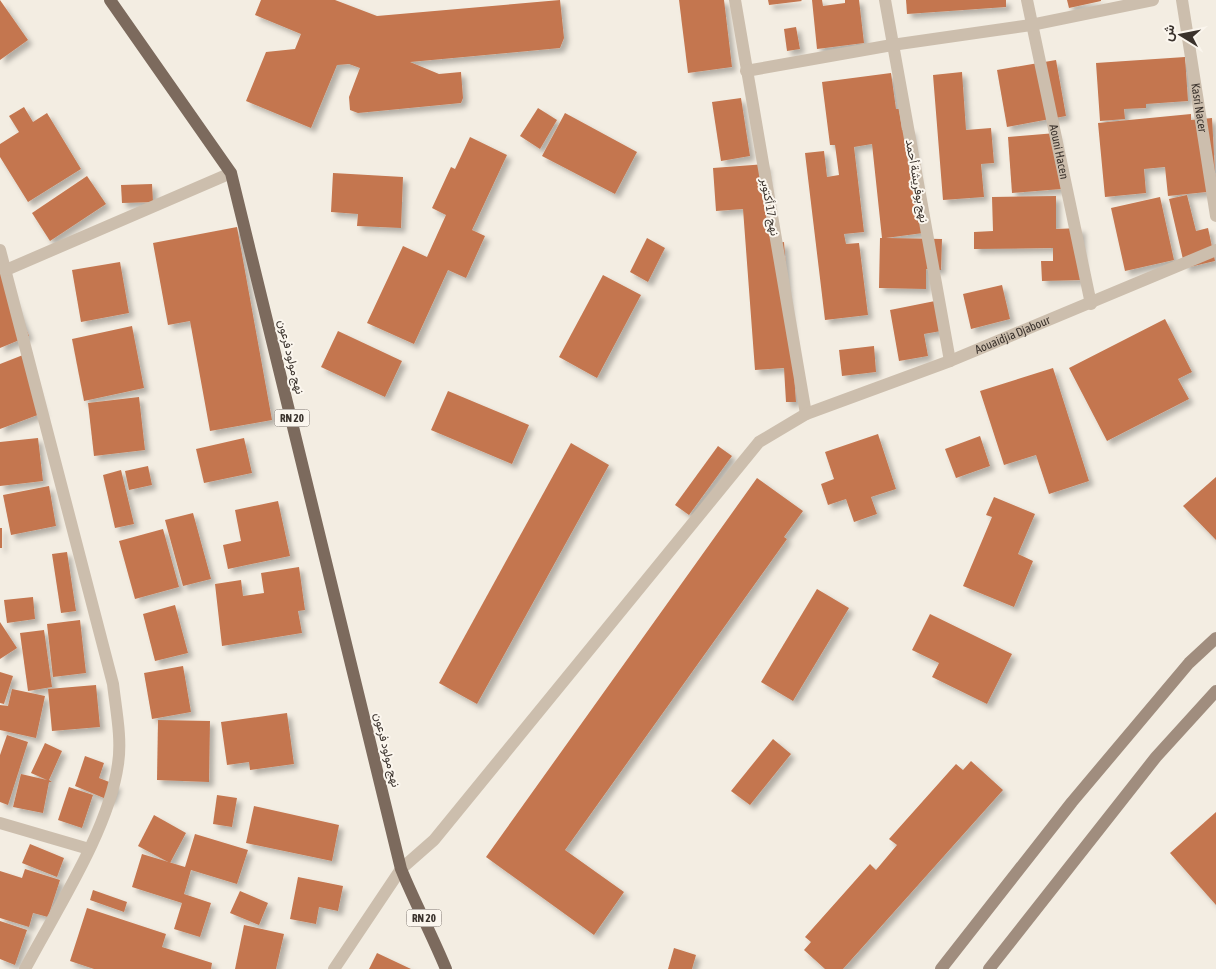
<svg xmlns="http://www.w3.org/2000/svg" width="1216" height="969" viewBox="0 0 1216 969" font-family="'Asap Condensed',Vazirmatn,sans-serif">
<style>
.building{fill:#c4764f;filter:url(#shadow)}
.lines{fill:none;stroke-linecap:round;stroke-linejoin:round}
.street{stroke:#ccbead;stroke-width:12}
.secondary{stroke:#a08d7e;stroke-width:12}
.primary{stroke:#7c6a5d;stroke-width:12}
.labels{text-anchor:middle;dominant-baseline:central;stroke-width:4;stroke-linejoin:round;paint-order:stroke}
.shield{fill:#fbf6ee;stroke:#746d66;stroke-width:1}
.shield-label{font-size:11px;font-weight:bold;fill:#3a322c}
.street-label{font-size:12px;fill:#3a322c;stroke:#fbf6ee}
</style>
<defs>
<filter id="shadow"><feDropShadow dx="4.5" dy="4.5" stdDeviation="2.5" flood-color="#0004"/></filter>
</defs>
<rect width="100%" height="100%" fill="#f3ede2"/>
<g class="building">
<path d="M0 0 28 40 0 60Z"/>
<path d="M261 0H335L377 16 560 0 564 38 560 48 410 62 439 74 461 72 463 98 461 103 358 113 350 110 349 97 360 68 349 64 337 65 311 128 246 101 266 52 295 49 301 34 255 15Z"/>
<path d="M679 0H724L732 67 688 73Z"/>
<path d="M768 0H801L802 1 769 5Z"/>
<path d="M812 0H822L823 6 845 3V0H859L864 43 817 49Z"/>
<path d="M906 0H1006V7L907 14Z"/>
<path d="M1067 0H1101V1L1069 8Z"/>
<path d="M796 27 800 49 787 51 784 29Z"/>
<path d="M1185 57 1188 101 1146 104V108L1124 109 1125 119 1100 121 1096 63Z"/>
<path d="M1056 60 1066 116 1007 127 997 70Z"/>
<path d="M962 72 966 130 991 128 994 163 981 164 984 197 943 200 933 75Z"/>
<path d="M891 73 896 109H899L902 130 911 129 923 233 886 238 942 239 941 270 926 269V289L879 288 880 238H882L872 144 854 147 864 232 844 234 846 244 859 243 868 315 825 320 805 153 824 151 827 177 839 175 835 145H830L822 82Z"/>
<path d="M741 98 750 156 721 161 712 102Z"/>
<path d="M24 107 33 122 47 113 81 169 28 202 0 157V144L19 132 9 116Z"/>
<path d="M538 108 557 120 540 149 520 136Z"/>
<path d="M565 113 637 152 615 194 542 156Z"/>
<path d="M1191 114V120L1212 118 1216 191 1168 196 1165 167 1144 169 1146 193 1105 197 1098 123Z"/>
<path d="M1056 133 1061 189 1012 193 1008 137Z"/>
<path d="M470 137 507 155 472 230 485 236 466 278 448 270 414 344 367 323 403 246 427 257 446 215 432 208 451 167 455 169Z"/>
<path d="M766 164 772 244 784 242 796 402H786L784 368 755 370 743 209 716 211 713 168Z"/>
<path d="M333 173 403 177 401 228 357 226 358 214 331 212Z"/>
<path d="M87 176 106 204 50 241 32 213Z"/>
<path d="M152 184 153 202 122 203 121 185Z"/>
<path d="M1187 195 1196 231 1208 228 1215 261 1185 268 1169 199Z"/>
<path d="M1056 196V229L1081 228 1082 280 1042 281 1041 261H1053V248L974 249V232L993 231 992 197Z"/>
<path d="M1160 197 1174 260 1125 271 1111 208Z"/>
<path d="M237 227 272 420 210 431 190 321 168 325 153 243Z"/>
<path d="M647 238 665 248 648 282 630 272Z"/>
<path d="M120 262 129 313 81 322 72 270Z"/>
<path d="M0 273H2L29 336 0 348Z"/>
<path d="M603 275 641 295 597 378 559 357Z"/>
<path d="M1002 285 1010 319 971 329 963 294Z"/>
<path d="M935 301 941 331 924 334 928 356 899 361 890 310Z"/>
<path d="M1165 319 1192 372 1178 379 1189 399 1107 441 1069 368Z"/>
<path d="M132 326 144 388 84 401 72 339Z"/>
<path d="M338 331 402 361 385 397 321 367Z"/>
<path d="M874 346 876 372 842 376 839 350Z"/>
<path d="M23 355 43 413 0 429V364Z"/>
<path d="M1053 368 1089 481 1049 494 1036 455 1004 465 980 391Z"/>
<path d="M448 391 529 425 512 464 431 430Z"/>
<path d="M139 397 145 450 94 456 88 403Z"/>
<path d="M878 434 896 489 871 497 877 514 854 522 846 499 828 505 821 484 834 479 825 452Z"/>
<path d="M980 436 990 466 956 478 945 449Z"/>
<path d="M38 438 43 481 0 486V442Z"/>
<path d="M244 438 252 473 204 483 196 449Z"/>
<path d="M571 443 609 465 477 704 439 683Z"/>
<path d="M718 446 732 456 689 515 675 505Z"/>
<path d="M148 466 152 485 129 490 125 471Z"/>
<path d="M121 470 134 524 115 528 103 475Z"/>
<path d="M1216 477V540L1183 506Z"/>
<path d="M757 478 803 511 784 537 787 539 565 850 624 892 594 935 486 857Z"/>
<path d="M49 486 56 526 11 535 3 495Z"/>
<path d="M994 497 1035 514 1018 554 1033 561 1014 607 963 586 992 517 986 515Z"/>
<path d="M278 501 290 556 228 569 223 545 241 541 235 510Z"/>
<path d="M193 513 211 579 183 586 165 520Z"/>
<rect x="0" y="528" width="2" height="20"/>
<path d="M163 529 179 587 135 599 119 541Z"/>
<path d="M67 552 76 611 61 613 52 554Z"/>
<path d="M299 567 305 610 298 611 302 633 222 646 215 584 241 580 243 596 264 593 261 573Z"/>
<path d="M817 589 849 608 793 701 761 682Z"/>
<path d="M33 597 35 619 7 623 4 600Z"/>
<path d="M175 605 188 653 155 661 143 614Z"/>
<path d="M930 614 1012 654 987 704 932 677 939 663 912 650Z"/>
<path d="M80 620 86 673 53 677 47 624Z"/>
<path d="M0 622 17 648 0 659Z"/>
<path d="M44 630 52 687 28 691 20 633Z"/>
<path d="M183 666 191 712 152 719 144 673Z"/>
<path d="M0 672 13 676 4 704 0 703Z"/>
<path d="M96 685 100 727 52 731 48 689Z"/>
<path d="M12 689 45 696 36 738 0 730V705L8 706Z"/>
<path d="M287 713 294 764 250 770 249 762 227 765 221 722Z"/>
<path d="M158 720 210 721 209 782 157 780Z"/>
<path d="M7 735 28 742 8 805 0 802V755Z"/>
<path d="M773 739 791 754 750 805 731 791Z"/>
<path d="M45 743 62 751 49 780 52 782H49L43 813 13 807 21 774 47 780 31 773Z"/>
<path d="M85 756 104 763 99 778 117 785 111 801 75 786Z"/>
<path d="M971 761 1003 790 843 969H825L804 950 811 942 805 937 870 864 876 870 897 845 889 839 956 764 963 770Z"/>
<path d="M69 787 93 795 82 828 58 820Z"/>
<path d="M217 795 237 798 232 827 213 824Z"/>
<path d="M254 806 339 825 332 861 246 843Z"/>
<path d="M1216 812V905L1170 853Z"/>
<path d="M154 815 186 833 170 863 138 846Z"/>
<path d="M195 834 248 850 237 884 191 870 184 894 211 903 200 937 174 929 182 903 132 887 142 854 185 867Z"/>
<path d="M30 844 64 858 57 877 22 863Z"/>
<path d="M25 869 60 880 48 917 33 913 29 927 0 918V871L22 878Z"/>
<path d="M298 877 343 886 338 911 319 907 316 924 290 919Z"/>
<path d="M93 890 127 902 124 912 90 900Z"/>
<path d="M240 891 268 903 259 925 230 913Z"/>
<path d="M87 908 166 934 162 947 212 963 211 969H94L70 961Z"/>
<path d="M0 921 27 930 15 965 0 959Z"/>
<path d="M244 925 284 934 276 969H235Z"/>
<path d="M674 948 696 955 692 969H668Z"/>
<path d="M377 953 411 969H369Z"/>
</g>
<g class="lines">
<g class="street">
<path d="M735 0 806 414"/>
<path d="M885 0 950 361"/>
<path id="s1" d="M1027 0 1091 304"/>
<path id="s2" d="M1182 0 1216 216"/>
<path d="M746 71 892 45 1031 25 1153 0"/>
<path d="M0 250 113 684C116 710 122 739 118 764 109 830 56 910 25 969"/>
<path d="M6 270 231 173"/>
<path d="M0 823 89 849"/>
<path id="s3" d="M334 969 401 869 434 840 759 442 806 414 950 361 1216 250"/>
</g>
<g class="secondary">
<path d="M941 969 1072 802 1189 663 1216 638"/>
<path d="M989 969 1156 757 1216 691"/>
</g>
<path class="primary" d="M110 0 231 173 401 869C415 903 432 935 446 969"/>
</g>
<g class="labels">
<g class="shield">
<rect x="274.5" y="409.5" width="35" height="17" rx="4"/>
<rect x="406.5" y="909.5" width="35" height="17" rx="4"/>
</g>
<g class="shield-label">
<text x="292" y="418">RN 20</text>
<text x="424" y="918">RN 20</text>
</g>
<g class="street-label">
<text stroke="none"><textPath href="#s2" startOffset="109">Kasri Nacer</textPath></text>
<text stroke="none"><textPath href="#s1" startOffset="155">Aouni Hacen</textPath></text>
<text transform="translate(917 181) rotate(80)">نهج بوفريشة أحمد</text>
<text transform="translate(770 207) rotate(80)">نهج 17 أكتوبر</text>
<text stroke="none"><textPath href="#s3" startOffset="954">Aouaidjia Djabour</textPath></text>
<text transform="translate(291 357) rotate(76)">نهج مولود فرعون</text>
<text transform="translate(387 750) rotate(76)">نهج مولود فرعون</text>
</g>
</g>
<g transform="translate(1181 35) rotate(280)" stroke="#fbf6ee" stroke-width="4" paint-order="stroke">
<path d="M0-4L9 19L0 12L-9 19Z" fill="#3a322c"/>
<text y="-8" font-size="14" font-weight="bold" text-anchor="middle" fill="#3a322c">ش</text>
</g>
</svg>
